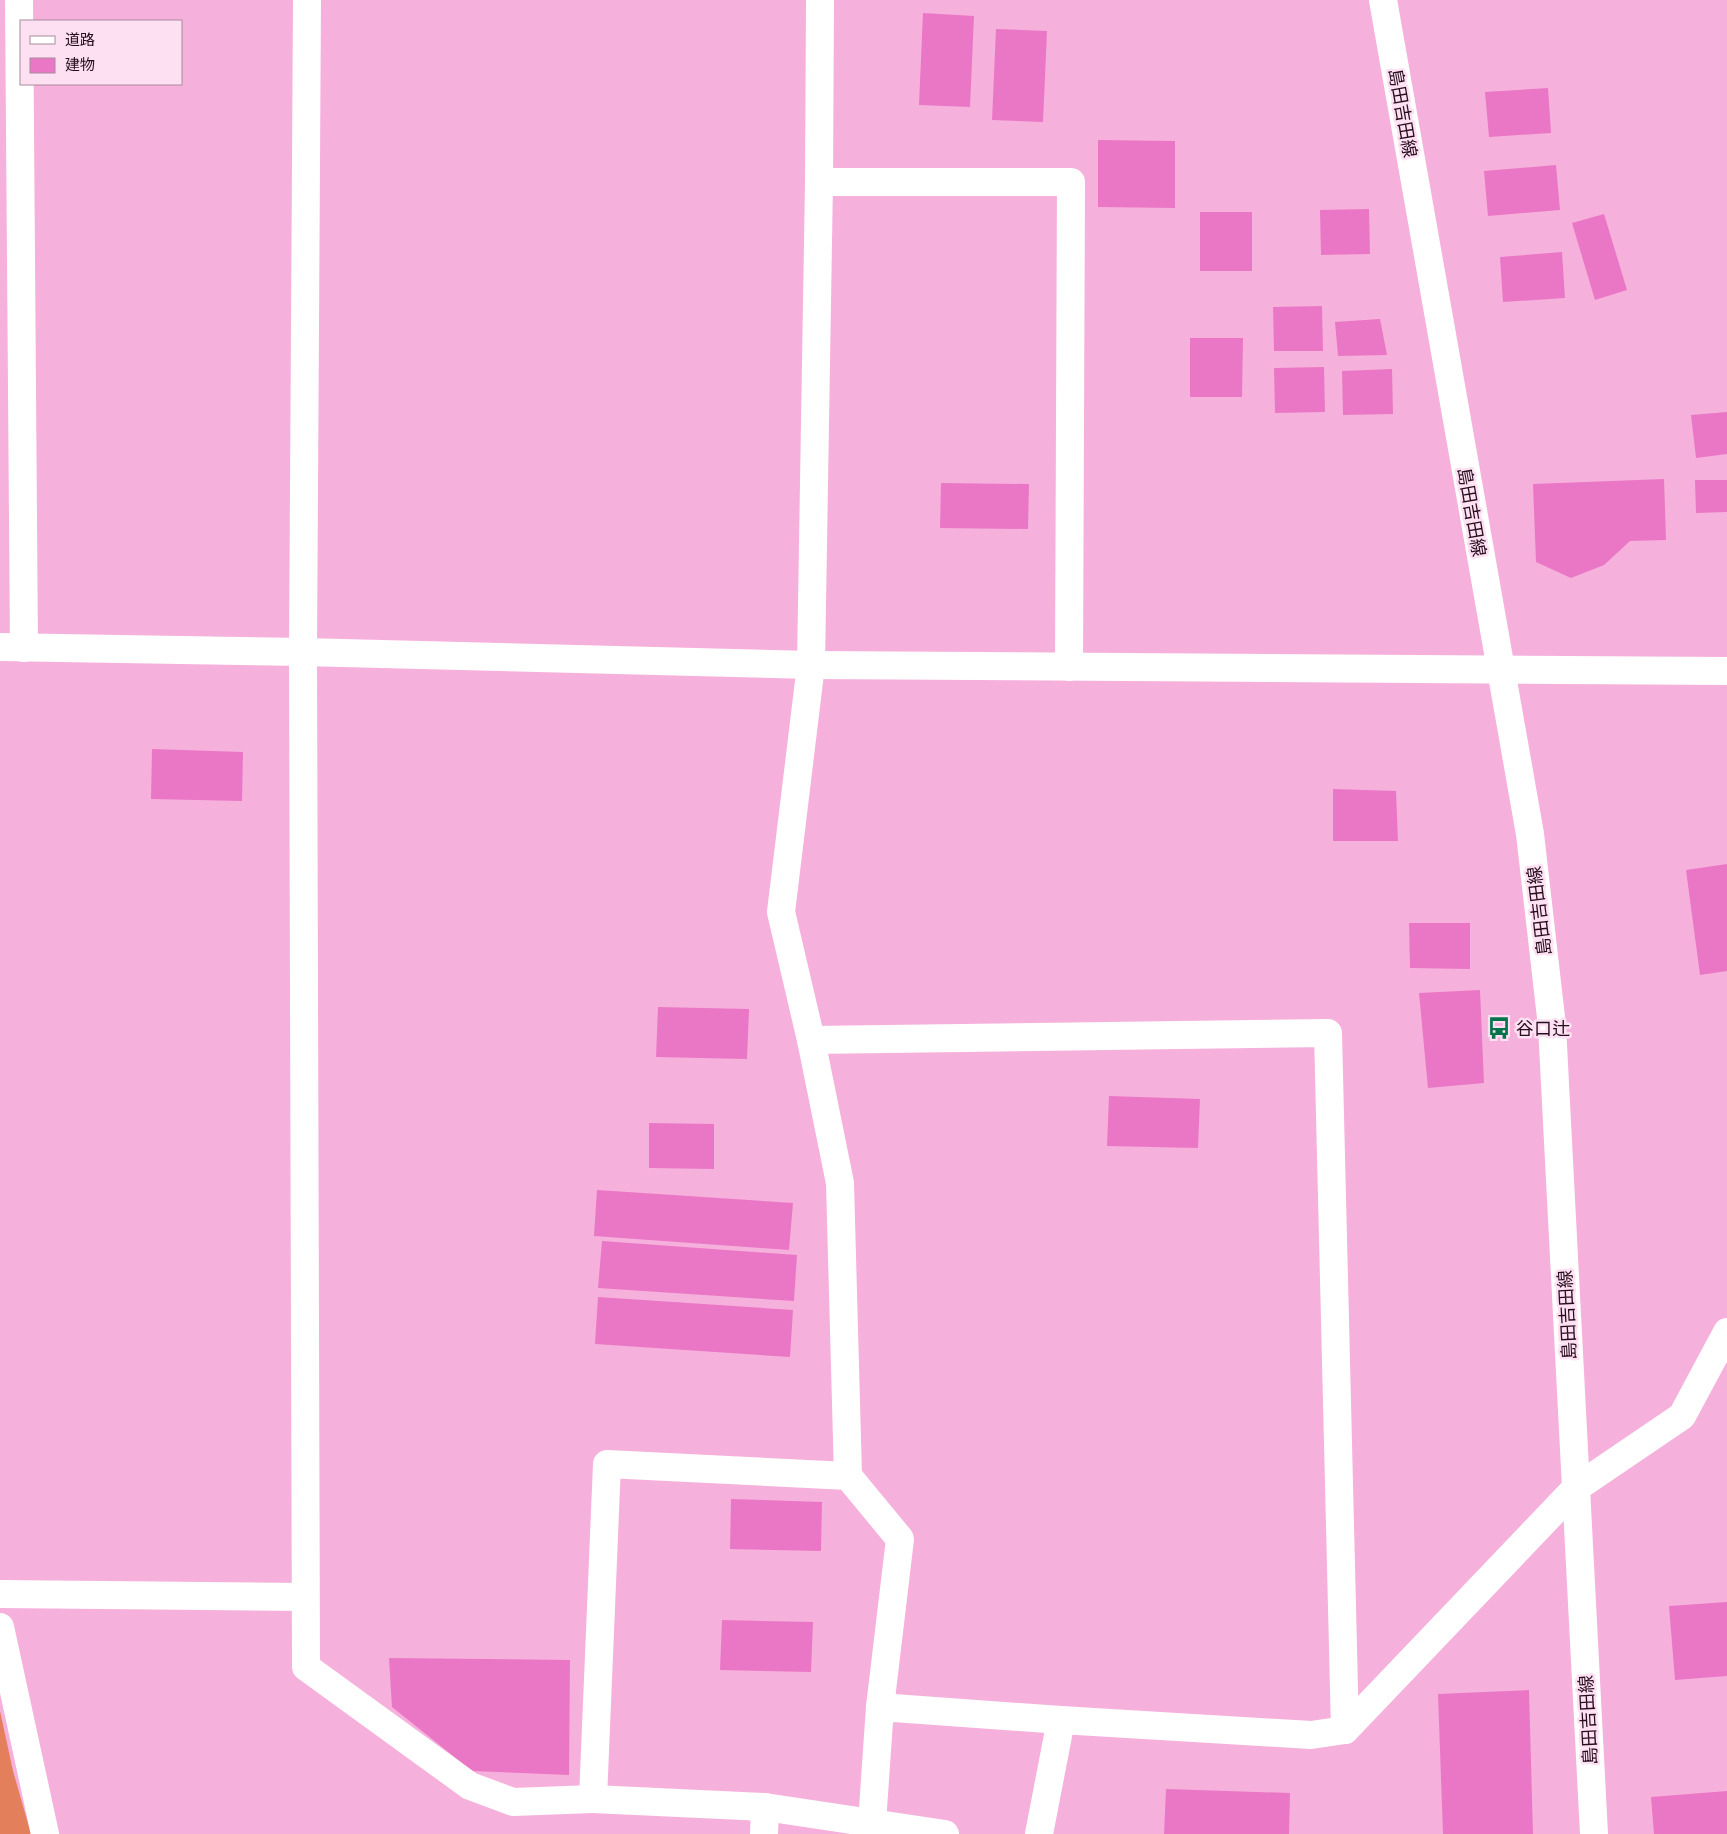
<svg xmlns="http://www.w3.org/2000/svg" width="1727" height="1834" viewBox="0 0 1727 1834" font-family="Raleway,'Noto Sans JP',sans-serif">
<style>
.green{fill:#e37f5a}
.building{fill:#ea77c5}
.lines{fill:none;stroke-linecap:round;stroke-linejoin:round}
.minor{stroke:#fff;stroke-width:28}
.major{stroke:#fff;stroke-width:28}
.labels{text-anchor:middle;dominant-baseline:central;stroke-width:5;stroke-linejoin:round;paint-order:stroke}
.street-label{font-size:18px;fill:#270e1f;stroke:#fde0f2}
.poi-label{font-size:18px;fill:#270e1f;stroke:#fde0f2;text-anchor:start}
</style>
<rect width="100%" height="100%" fill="#f6b0dc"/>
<path class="green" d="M0 1711 13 1771 31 1834H0Z"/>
<g class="building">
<path d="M923 13 974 16 970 107 919 105Z"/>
<path d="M996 29 1047 31 1043 122 992 120Z"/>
<path d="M1548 88 1551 133 1489 137 1485 92Z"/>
<path d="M1098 140 1175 141V208L1098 207Z"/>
<path d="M1556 165 1560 210 1488 216 1484 171Z"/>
<path d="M1369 209 1370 254 1321 255 1320 210Z"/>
<rect x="1200" y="212" width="52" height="59"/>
<path d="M1604 214 1627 290 1595 300 1572 223Z"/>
<path d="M1562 252 1565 298 1503 302 1500 257Z"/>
<path d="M1322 306 1323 351H1274L1273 307Z"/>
<path d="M1380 319 1387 355 1338 356 1335 322Z"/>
<path d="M1190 338H1243L1242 397H1190Z"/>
<path d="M1324 367 1325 412 1275 413 1274 368Z"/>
<path d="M1392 369 1393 414 1343 415 1342 371Z"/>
<path d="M1727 412V454L1696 458 1691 415Z"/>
<path d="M1664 479 1666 540 1630 541 1604 565 1571 578 1536 562 1533 484Z"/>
<path d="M1695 480H1727V512L1696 513Z"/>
<path d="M941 483 1029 484 1028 529 940 528Z"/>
<path d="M152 749 243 752 242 801 151 799Z"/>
<path d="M1333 789 1396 791 1398 841H1333Z"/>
<path d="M1727 864V971L1700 975 1686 870Z"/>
<path d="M1409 923H1470V969L1410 968Z"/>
<path d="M1480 990 1484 1083 1428 1088 1419 993Z"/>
<path d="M658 1007 749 1009 747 1059 656 1057Z"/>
<path d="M1109 1096 1200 1099 1198 1148 1107 1146Z"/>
<path d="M649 1123 714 1124V1169L649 1168Z"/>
<path d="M597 1190 793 1203 789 1250 594 1236Z"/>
<path d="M602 1241 797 1255 794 1301 598 1288Z"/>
<path d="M598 1297 793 1310 790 1357 595 1344Z"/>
<path d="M731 1499 822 1502 821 1551 730 1549Z"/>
<path d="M1727 1602V1676L1675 1680 1669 1606Z"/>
<path d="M722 1620 813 1622 811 1672 720 1670Z"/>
<path d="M389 1658 570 1660 569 1775 472 1771 392 1707Z"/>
<path d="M1529 1690 1533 1834H1443L1438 1694Z"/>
<path d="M1166 1789 1290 1793 1289 1834H1164Z"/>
<path d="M1727 1791V1834H1654L1651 1797Z"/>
</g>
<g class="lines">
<g class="minor">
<path d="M19 0 24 648"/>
<path d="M307 0 303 652 306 1667 470 1786 513 1802 593 1799 607 1464 848 1476 840 1183 811 1040 781 912 811 665 819 182 820 0"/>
<path d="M819 182H1071L1069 667"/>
<path d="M0 647 303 652 811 665 1727 671"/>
<path d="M811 1040 1328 1033 1345 1730"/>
<path d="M848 1476 900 1539 880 1707"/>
<path d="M0 1594 305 1597"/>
<path d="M0 1627 45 1834"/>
<path d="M593 1799 765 1807 945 1834"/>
<path d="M872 1823 880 1707 1061 1720"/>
<path d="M764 1834 765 1807"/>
<path d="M1039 1834 1061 1720 1311 1735 1345 1730 1576 1488 1682 1416 1727 1332"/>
</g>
<path class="major" d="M1383 0 1530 834 1552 1026 1594 1834"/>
</g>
<defs>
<symbol id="bus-bare" viewBox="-9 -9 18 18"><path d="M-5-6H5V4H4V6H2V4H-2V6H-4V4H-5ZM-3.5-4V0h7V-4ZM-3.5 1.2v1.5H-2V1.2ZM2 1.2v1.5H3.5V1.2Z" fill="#05734c" stroke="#fde0f2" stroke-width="2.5" paint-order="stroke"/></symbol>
</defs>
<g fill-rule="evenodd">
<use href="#bus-bare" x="1483" y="1012" width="32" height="32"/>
</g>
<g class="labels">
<g class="street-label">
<text transform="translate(1403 113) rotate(80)">島田吉田線</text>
<text transform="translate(1472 512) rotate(80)">島田吉田線</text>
<text transform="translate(1539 911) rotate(-97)">島田吉田線</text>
<text transform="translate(1567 1315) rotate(-93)">島田吉田線</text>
<text transform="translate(1588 1720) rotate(-93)">島田吉田線</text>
</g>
<g class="poi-label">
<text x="1516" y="1028">谷口辻</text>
</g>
</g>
<rect x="20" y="20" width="162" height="65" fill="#fde0f2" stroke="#a78c9e"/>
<rect x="30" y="36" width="25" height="8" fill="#ffffff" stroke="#a78c9e"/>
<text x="65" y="45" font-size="15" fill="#270e1f">道路</text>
<rect x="30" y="58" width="25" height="15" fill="#ea77c5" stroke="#a78c9e"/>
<text x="65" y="70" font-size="15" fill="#270e1f">建物</text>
</svg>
